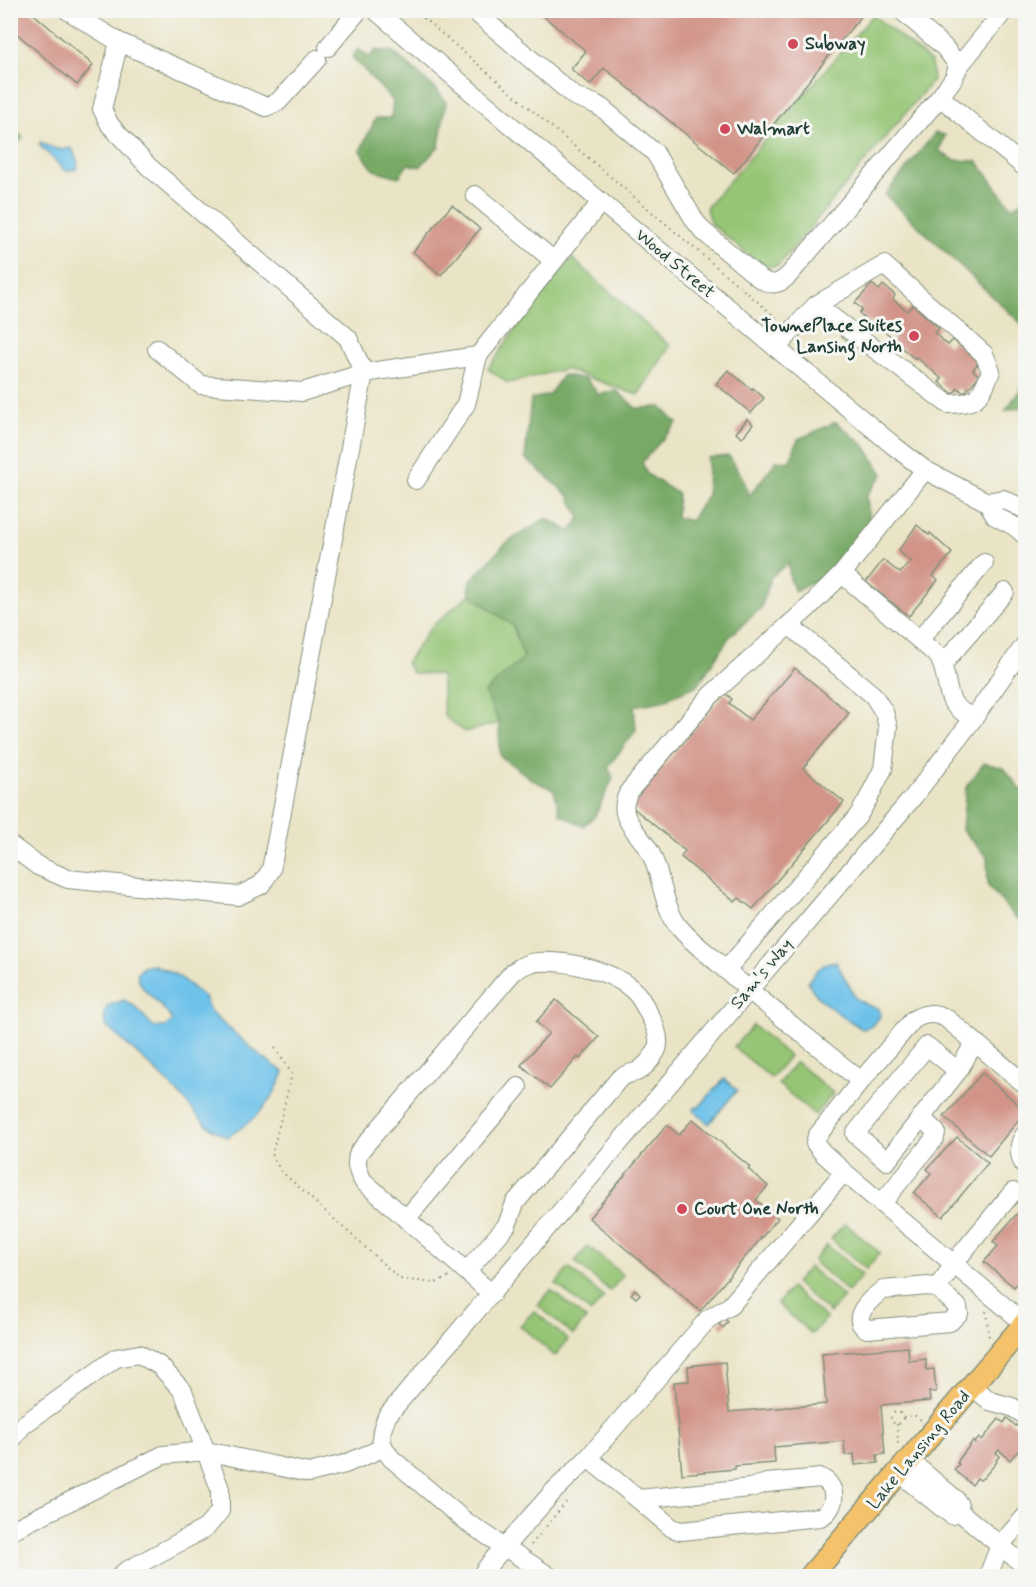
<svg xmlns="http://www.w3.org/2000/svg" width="1036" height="1587" viewBox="0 0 1036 1587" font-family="Mynerve,sans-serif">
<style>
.green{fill:#95c574;stroke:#5a8154;stroke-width:1.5}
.forest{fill:#78aa66;stroke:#4c744d;stroke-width:1.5}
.water{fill:#6ec2ea;stroke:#46808f;stroke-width:1.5}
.building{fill:#d29489}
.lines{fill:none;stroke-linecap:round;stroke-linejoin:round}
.minor-casing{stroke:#84907d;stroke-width:20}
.major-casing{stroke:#84907d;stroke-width:25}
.path{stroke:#84907d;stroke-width:2;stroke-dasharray:1.5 4.5;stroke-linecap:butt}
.minor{stroke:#fff;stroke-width:18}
.major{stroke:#f4c26a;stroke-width:22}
.poi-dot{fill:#d1495b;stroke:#f6f6f2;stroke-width:2}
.labels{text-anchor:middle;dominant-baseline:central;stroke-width:6;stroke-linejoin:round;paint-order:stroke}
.poi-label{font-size:18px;font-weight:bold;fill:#1f3d34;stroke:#f6f6f2;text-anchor:start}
.street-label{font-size:18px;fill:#1f3d34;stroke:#f6f6f2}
</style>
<rect width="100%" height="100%" fill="#f6f6f2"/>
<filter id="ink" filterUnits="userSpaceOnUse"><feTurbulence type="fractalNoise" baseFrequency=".0167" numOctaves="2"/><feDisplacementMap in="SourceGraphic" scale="12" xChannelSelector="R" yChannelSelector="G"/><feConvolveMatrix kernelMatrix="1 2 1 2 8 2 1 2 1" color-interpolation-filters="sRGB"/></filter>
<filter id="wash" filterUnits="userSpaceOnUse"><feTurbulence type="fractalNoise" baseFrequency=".008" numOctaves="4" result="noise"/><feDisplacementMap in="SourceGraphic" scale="24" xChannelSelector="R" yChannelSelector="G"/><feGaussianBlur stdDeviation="1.35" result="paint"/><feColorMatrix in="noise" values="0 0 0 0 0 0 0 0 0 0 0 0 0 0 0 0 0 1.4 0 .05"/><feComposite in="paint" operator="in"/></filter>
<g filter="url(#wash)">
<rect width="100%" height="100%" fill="#eae4c6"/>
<g class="green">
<path d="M873 15 931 62 933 80 778 266H762L710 223 706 208Z"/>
<path d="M11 127 23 137 11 153Z"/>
<path d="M572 258 670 346 638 395 565 369 508 383 488 369 517 327Z"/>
<path d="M470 594 513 626 524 658 485 692 499 723 465 732 444 716 441 675 412 673 406 663 431 627Z"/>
<path d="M753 1025 789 1056 771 1078 734 1047Z"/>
<path d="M796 1062 833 1093 815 1115 778 1084Z"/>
<path d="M845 1223 880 1253 866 1269 831 1239Z"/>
<path d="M827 1245 862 1275 848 1292 813 1261Z"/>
<path d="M588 1246 623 1275 610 1291 575 1262Z"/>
<path d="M809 1267 844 1297 830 1313 795 1283Z"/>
<path d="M569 1268 604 1297 591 1313 556 1284Z"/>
<path d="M791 1288 826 1318 812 1334 777 1304Z"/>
<path d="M551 1290 586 1319 573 1335 538 1305Z"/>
<path d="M534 1311 568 1340 555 1356 520 1326Z"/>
</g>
<g class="forest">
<path d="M358 49 370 57 376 50 393 52 437 90 446 102 439 146 420 167 408 164 399 177 374 170 360 151 376 118H391L393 101 352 57Z"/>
<path d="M935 133 945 135 939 151 954 160 977 161 1012 208 1025 198V327L885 195Z"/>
<path d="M563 375 586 379 599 395 616 390 636 408 661 407 677 423 642 462 647 474 678 494 676 517 690 521 707 496 708 458 729 456 744 480 749 496 777 460 790 461 798 439 836 422 865 446 883 474 867 495 870 530 832 571 795 592 790 579 788 563 771 577 761 608 730 636 698 685 662 701 634 706 636 730 608 767 613 778 595 816 583 826 560 814 554 790 533 780 500 756 499 723 485 692 524 658 513 626 470 594 469 582 506 543 546 518 571 532 580 518 569 496 525 458 531 399 549 395Z"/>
<path d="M1025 383V406L1005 411Z"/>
<path d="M984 763 1004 768 1020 789 1025 790V923L1014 916 988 886 987 857 962 830 966 787Z"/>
</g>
<g class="water">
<path d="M41 142C52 149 59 151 72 148L78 163 77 169 66 171 39 145Z"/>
<path d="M829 962H836L850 987 855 998 867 1005 879 1009 880 1017 870 1027 862 1029C844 1016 816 1003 808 981L817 970Z"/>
<path d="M154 965 178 976 204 997 210 1012 262 1057 284 1072C273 1101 255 1121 227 1137 202 1125 197 1114 180 1095 157 1070 130 1048 105 1025L104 1015 107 1006 124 1000 134 1006 154 1027H165L172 1021C165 1003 140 994 137 974L143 967Z"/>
<path d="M724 1079 737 1090 709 1124 693 1110 696 1107 698 1108Z"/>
</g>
<g id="blocks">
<g class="building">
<path d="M10 10H29L93 65 77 85 10 28Z"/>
<path d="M536 10H866L734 173 604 68 590 85 571 69 586 51Z"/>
<path d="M452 205 480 229 441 275 413 252Z"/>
<path d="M872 284 879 290 883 285 895 295 893 299 907 311 913 305 939 328 934 333 948 345 953 340 979 362 973 370 979 376 964 393 958 388 953 394 939 382 942 379 916 357 915 359 901 347 898 350 890 344 894 339 874 322 871 324 859 313 862 309 855 303Z"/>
<path d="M728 370 752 390 753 388 764 398 751 413 716 384Z"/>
<path d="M747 419 753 424 742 438 736 433Z"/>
<path d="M917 525 929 535 930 533 952 553 933 576 938 580 909 616 866 582 883 560 900 573 911 561 898 551Z"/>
<path d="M795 668 849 713 803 768 844 802 753 909 739 898 735 902 681 857 685 851 630 805 725 693 732 699 729 703 750 720Z"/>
<path d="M556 1000 599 1037 580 1059 578 1057 550 1089 521 1065 549 1033 536 1022Z"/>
<path d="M982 1073 1026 1111 989 1156 944 1117Z"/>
<path d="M693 1119 750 1167 748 1169 768 1186 756 1200 778 1218 700 1311 589 1218 667 1125 679 1135Z"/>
<path d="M957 1137 988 1163 943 1217 914 1193 931 1173 927 1169Z"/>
<path d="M1026 1203V1273L1014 1287 984 1262 998 1246 993 1242Z"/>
<path d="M635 1289 640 1294 636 1298 631 1294Z"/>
<path d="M724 1318 728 1322 723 1328 719 1324Z"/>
<path d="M908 1347 909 1361 926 1359V1370L934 1369 936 1392H929L930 1401 881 1405 885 1454 877 1455 878 1463 855 1465 854 1454 845 1455 844 1441 774 1447 775 1463 735 1466V1469L682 1474 674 1382 689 1381 688 1366 725 1362 729 1412 826 1404 822 1354Z"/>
<path d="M1007 1418 1016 1426 1018 1424 1026 1430V1442L1010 1460 999 1450 996 1453 1000 1456 996 1460 997 1462 984 1477 980 1480 977 1478 972 1485 954 1470 959 1464 957 1463 960 1458 973 1441 975 1443 979 1438 982 1440 999 1419 1004 1423Z"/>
</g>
</g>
</g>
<g filter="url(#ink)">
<use href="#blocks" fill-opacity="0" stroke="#84907d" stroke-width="1.5"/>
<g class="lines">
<defs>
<g id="minor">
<path d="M67 10 119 42 266 107 278 102 317 59"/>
<path d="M375 10 601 202 894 446 925 470 987 502 995 516 1014 526 1026 536"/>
<path d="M477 10 480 16 574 96 595 104 602 108 655 153 695 221 703 231 759 278C771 286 778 285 788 276L940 97 953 79 959 66 1005 10"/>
<path d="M901 10 944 47 959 66"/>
<path d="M119 42 102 109 110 125 148 166 348 338 364 373 478 356"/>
<path d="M328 47 359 10"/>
<path d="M940 97 1026 168"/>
<path d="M475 195 554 261"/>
<path d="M776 348 816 305 884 265 984 354 991 371C980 398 978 403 948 404L816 305"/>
<path d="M925 470 842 574 938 656C948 671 945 691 953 703 958 710 966 714 973 719"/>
<path d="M416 480 466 404 478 356 601 202"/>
<path d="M987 502 1003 499 1026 510"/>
<path d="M842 574 808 608 711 695 630 790C613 818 639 830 651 854 661 874 663 904 676 923 687 939 705 951 719 964 765 1005 813 1042 861 1081L913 1020C925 1013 933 1012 946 1018L1026 1085"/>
<path d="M920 639 984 563"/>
<path d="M943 664 1005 592"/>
<path d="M10 845 38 866 68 879 238 896 261 885 271 870 364 373 302 392 201 385 157 349"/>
<path d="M726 970 858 816 868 799 883 769 888 727 884 712 873 695 789 625"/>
<path d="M958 1071 927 1046 855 1134 887 1161 958 1071 975 1042"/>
<path d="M1026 1133C1017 1144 1018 1156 1026 1168"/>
<path d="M844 1172 1024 1323"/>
<path d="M882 1203 935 1138 936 1132 921 1117"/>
<path d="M406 1219 518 1087"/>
<path d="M467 1271 507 1225 515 1203 619 1079C625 1074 629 1074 636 1072 643 1069 651 1060 655 1053 661 1044 657 1031 653 1022 648 1012 644 1003 637 994 616 971 568 960 538 962 528 962 521 967 513 972L359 1152C355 1163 357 1170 363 1181L492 1294"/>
<path d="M937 1288 958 1307 959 1313 950 1322 867 1329C848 1319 871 1298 883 1290L928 1286 937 1288 963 1252 1013 1192"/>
<path d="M972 1386 990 1401 1012 1407 1026 1416"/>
<path d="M10 1442 23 1425 116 1358 139 1354 160 1366 183 1391 220 1489V1511L206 1528 126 1571 120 1576"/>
<path d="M588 1458 638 1499 750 1488 767 1483 821 1478C839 1486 836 1510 820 1517L681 1531 672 1528 638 1499"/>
<path d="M899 1473 946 1511 952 1515 960 1512 959 1505 955 1499 910 1461"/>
<path d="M960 1512 1026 1567"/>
<path d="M10 1531 163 1455 206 1451 309 1473 345 1464 383 1448"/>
<path d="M481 1576 491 1562 553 1492 588 1458 708 1319 730 1306 844 1172 822 1152 815 1143 817 1136 861 1081"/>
<path d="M549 1576 465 1521 392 1459C378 1443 379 1435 387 1416L914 796 973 719 1026 643"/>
<path d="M988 1576 1000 1545 1026 1516"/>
</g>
<path id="major" d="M811 1576 1026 1322"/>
</defs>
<use href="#minor" class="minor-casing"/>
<use href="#major" class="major-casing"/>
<g class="path">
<path d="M414 10 779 320"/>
<path d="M275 1048 292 1074 272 1154 280 1170 400 1279 435 1283 450 1277"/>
<path d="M986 1311 989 1338"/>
<circle cx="897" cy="1418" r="6"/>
<path d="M903 1417 914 1415 921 1420"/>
<path d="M897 1424 898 1445"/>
<path d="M531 1545 567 1501"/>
</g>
<use href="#minor" class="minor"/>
<use href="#major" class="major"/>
</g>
</g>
<g class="poi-dot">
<circle cx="793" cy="44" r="6"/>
<circle cx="725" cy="129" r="6"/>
<circle cx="914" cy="336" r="6"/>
<circle cx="682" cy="1209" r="6"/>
</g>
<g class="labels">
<g class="poi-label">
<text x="805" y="44">Subway</text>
<text x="737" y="129">Walmart</text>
<text x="902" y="326" text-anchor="end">TownePlace Suites<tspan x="902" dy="21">Lansing North</tspan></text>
<text x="694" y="1209">Court One North</text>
</g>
<g class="street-label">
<text transform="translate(675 264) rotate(40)">Wood Street</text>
<text transform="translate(762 974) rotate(-50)">Sam's Way</text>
<text transform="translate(919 1450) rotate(-50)">Lake Lansing Road</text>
</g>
</g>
<rect width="1036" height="1587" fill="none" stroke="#f6f6f2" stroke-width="36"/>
</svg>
